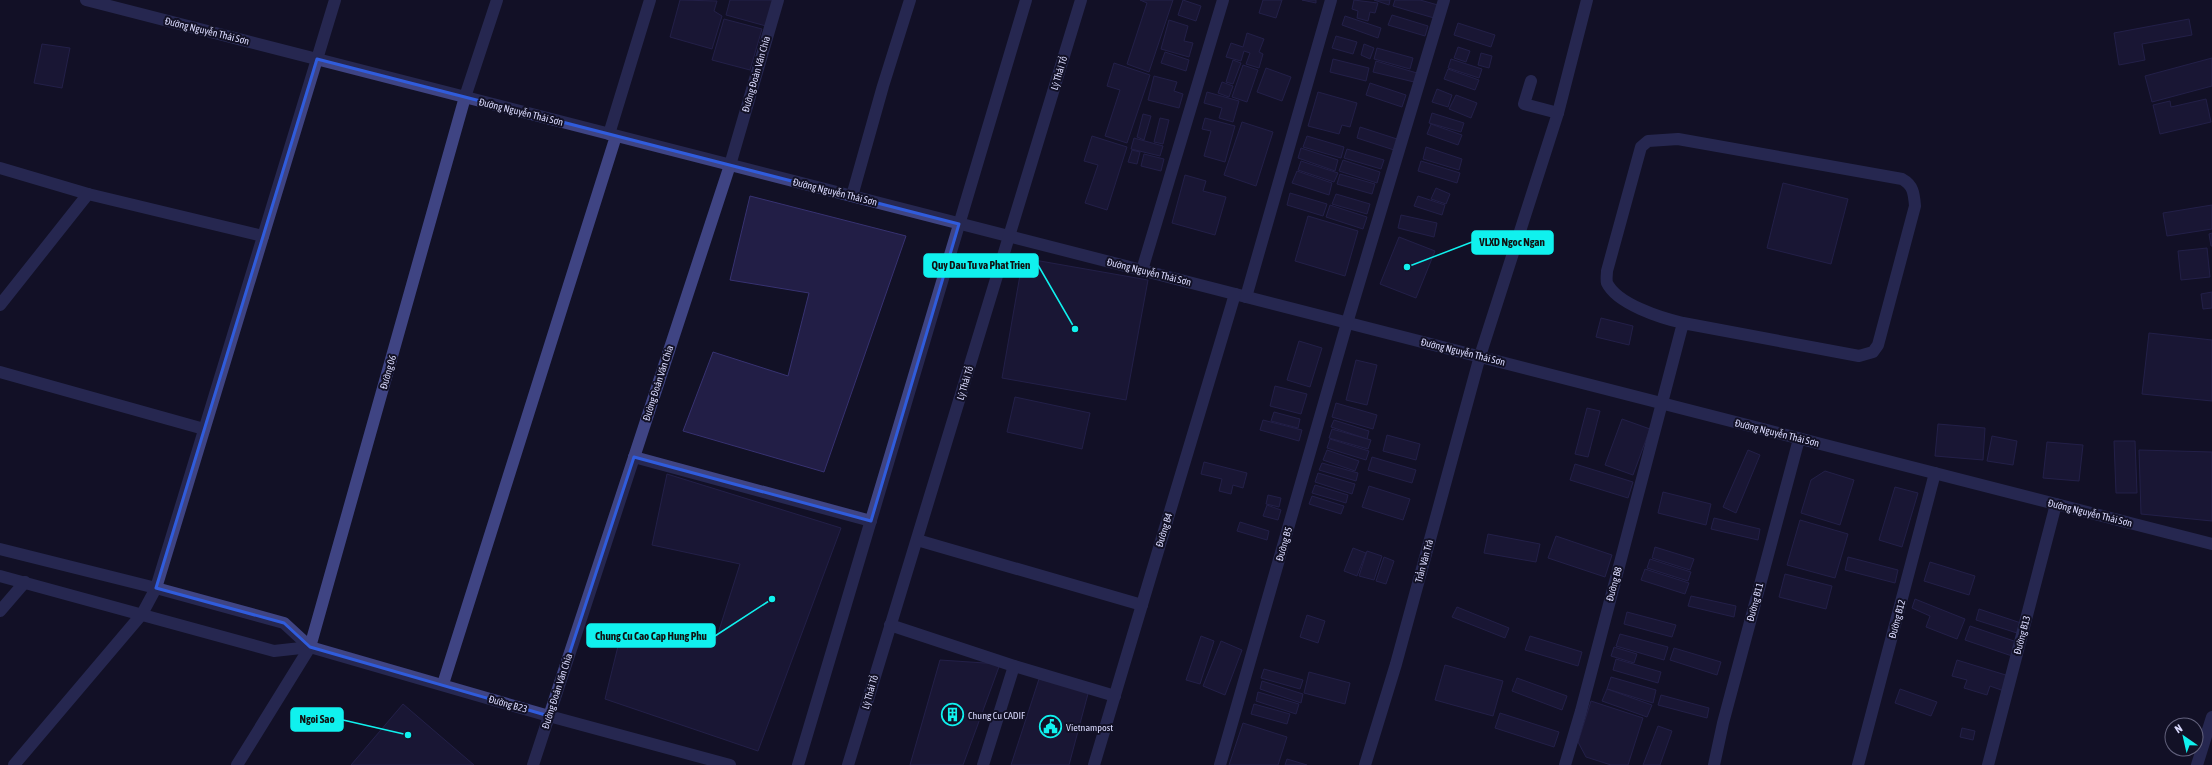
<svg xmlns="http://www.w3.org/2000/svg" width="2212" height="765" viewBox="0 0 2212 765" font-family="'Asap Condensed',sans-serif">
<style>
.building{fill:#221e46;stroke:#373271}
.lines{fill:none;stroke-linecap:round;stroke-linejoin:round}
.minor{stroke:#3f4483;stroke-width:12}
.marked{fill:none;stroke:#305cdc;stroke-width:3;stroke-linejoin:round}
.labels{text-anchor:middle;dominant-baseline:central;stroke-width:4;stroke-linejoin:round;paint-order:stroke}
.street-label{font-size:10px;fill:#d9d9fd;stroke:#121126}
.poi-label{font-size:10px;fill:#d9d9fd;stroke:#121126;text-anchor:start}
.leader{fill:none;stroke:#10f1ee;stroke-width:1.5}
.callout-dot{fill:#10f1ee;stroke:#121126;stroke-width:1.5}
.callout{fill:#10f1ee;stroke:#10f1ee;stroke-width:1.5}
.callout-label{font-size:11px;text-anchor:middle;font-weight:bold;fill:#111}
</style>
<rect width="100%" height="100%" fill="#121126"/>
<g class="building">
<path d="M680 0 717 1 714 11 722 16 712 49 670 37Z"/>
<path d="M730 0H774L766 26 726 15Z"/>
<path d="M1140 0H1173L1149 72 1127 64 1147 3Z"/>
<path d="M1183 0 1201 6 1196 21 1178 15Z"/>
<path d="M1263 0H1282L1276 18 1259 13Z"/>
<path d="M1302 0H1316V3Z"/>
<path d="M1354 0 1378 3 1375 13 1370 12 1368 21 1357 18 1358 11 1352 9Z"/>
<path d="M1374 0H1390L1389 5Z"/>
<path d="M1395 0H1420L1438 5 1434 18 1393 6Z"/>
<path d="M1392 15 1428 26 1425 36 1388 25Z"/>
<path d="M1345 16 1381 28 1378 38 1342 25Z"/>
<path d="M724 19 762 29 750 70 712 60Z"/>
<path d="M2189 19 2192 35 2142 44 2145 60 2119 65 2114 33Z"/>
<path d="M1169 20 1188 26 1184 41 1193 43 1189 57 1161 49Z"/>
<path d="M1458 23 1495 35 1491 47 1454 35Z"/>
<path d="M1247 33 1264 39 1259 52 1263 54 1259 68 1246 64 1250 53 1244 51 1241 61 1226 57 1231 43 1243 47Z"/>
<path d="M1336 36 1357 42 1353 54 1332 48Z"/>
<path d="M42 44 70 48 62 88 34 83Z"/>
<path d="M1364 44 1374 48 1370 59 1361 55Z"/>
<path d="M1458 47 1470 51 1466 62 1454 58Z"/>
<path d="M1377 48 1413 58 1410 69 1374 59Z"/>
<path d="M1165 52 1189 60 1186 71 1161 63Z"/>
<path d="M1481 53 1492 56 1489 68 1478 65Z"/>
<path d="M2212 58V86L2152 102 2145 76Z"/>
<path d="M1333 59 1369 68 1366 81 1330 72Z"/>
<path d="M1451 59 1482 69 1479 78 1448 68Z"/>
<path d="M1233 60 1241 63 1233 84 1226 82Z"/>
<path d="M1376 61 1417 73 1414 82 1373 72Z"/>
<path d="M1114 63 1150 75 1127 143 1105 136 1120 90 1107 86Z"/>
<path d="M1243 65 1258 70 1247 102 1232 97Z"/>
<path d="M1266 68 1291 77 1282 101 1257 92Z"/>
<path d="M1448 69 1479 80 1475 90 1444 79Z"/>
<path d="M1154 76 1177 82 1174 91 1183 94 1179 108 1148 100Z"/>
<path d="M1222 82 1233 86 1229 97 1218 93Z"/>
<path d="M1370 83 1406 95 1402 107 1366 95Z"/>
<path d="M1437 89 1452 95 1448 107 1432 102Z"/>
<path d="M1207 92 1239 101 1233 122 1219 118 1222 108 1204 103Z"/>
<path d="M1318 92 1357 103 1350 127 1342 125 1339 134 1308 126Z"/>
<path d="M1456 95 1477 103 1471 118 1449 109Z"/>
<path d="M2206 99 2211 122 2160 134 2153 105 2170 101 2171 107Z"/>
<path d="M1432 113 1464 123 1461 132 1429 123Z"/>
<path d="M1143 114 1151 116 1144 140 1137 137Z"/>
<path d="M1160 118 1169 120 1163 144 1154 142Z"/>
<path d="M1205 118 1235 126 1225 162 1204 156 1211 131 1202 129Z"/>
<path d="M1242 122 1273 132 1256 186 1224 175Z"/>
<path d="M1431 124 1462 135 1458 145 1427 134Z"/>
<path d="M1360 127 1397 139 1394 150 1357 138Z"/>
<path d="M1092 136 1127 147 1107 210 1085 203 1098 165 1084 161Z"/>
<path d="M1307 136 1344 147 1341 158 1303 147Z"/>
<path d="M1134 138 1163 146 1160 156 1131 149Z"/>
<path d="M1426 147 1462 159 1459 170 1423 159Z"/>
<path d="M1301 148 1338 160 1335 171 1298 158Z"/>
<path d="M1347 149 1384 160 1381 169 1344 158Z"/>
<path d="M1132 150 1140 152 1137 164 1128 162Z"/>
<path d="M1144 154 1164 159 1161 171 1141 166Z"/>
<path d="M1343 160 1380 172 1377 183 1339 171Z"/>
<path d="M1301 161 1338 173 1334 182 1298 170Z"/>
<path d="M1421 161 1460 173 1457 183 1418 171Z"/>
<path d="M1297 171 1332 183 1329 195 1292 183Z"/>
<path d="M1340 174 1375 184 1372 194 1337 184Z"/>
<path d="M1185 175 1206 181 1203 191 1226 197 1215 235 1172 223Z"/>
<path d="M1783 183 1848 199 1831 264 1767 248Z"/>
<path d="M1436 188 1450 194 1446 204 1431 199Z"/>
<path d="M1290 193 1327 204 1323 216 1287 205Z"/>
<path d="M1336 194 1370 204 1367 214 1332 204Z"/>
<path d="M750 196 906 236 824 472 683 431 713 352 788 376 809 293 730 280Z"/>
<path d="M1418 196 1445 205 1442 215 1414 206Z"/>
<path d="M1330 205 1367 217 1363 229 1326 217Z"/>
<path d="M2212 205V229L2167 236 2163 213Z"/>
<path d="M1401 215 1437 223 1434 237 1398 228Z"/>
<path d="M1308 216 1358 231 1345 276 1295 261Z"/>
<path d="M2212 233V246H2211L2209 234Z"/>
<path d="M1399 237 1435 251 1416 298 1380 284Z"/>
<path d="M2207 248 2210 277 2181 280 2178 251Z"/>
<path d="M1023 258 1148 280 1126 400 1002 378Z"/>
<path d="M2212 292V308L2203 309 2201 294Z"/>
<path d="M1601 318 1633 326 1629 345 1596 337Z"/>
<path d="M2149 333 2212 340V401L2142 394Z"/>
<path d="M1299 341 1322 348 1310 387 1287 380Z"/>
<path d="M1356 360 1377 365 1367 405 1346 400Z"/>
<path d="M1275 386 1307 394 1301 414 1270 406Z"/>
<path d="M1015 397 1090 413 1082 449 1007 432Z"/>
<path d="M1336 403 1377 415 1373 429 1332 417Z"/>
<path d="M1587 408 1600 411 1588 457 1575 454Z"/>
<path d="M1274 412 1300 419 1298 428 1271 421Z"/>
<path d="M1622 419 1650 429 1633 475 1605 465Z"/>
<path d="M1263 420 1302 430 1299 441 1260 430Z"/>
<path d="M1334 420 1369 431 1367 439 1331 427Z"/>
<path d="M1938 424 1985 428 1983 460 1935 456Z"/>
<path d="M1332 429 1371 440 1368 449 1329 438Z"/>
<path d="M1387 435 1420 444 1416 460 1383 451Z"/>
<path d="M1992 436 2017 441 2013 465 1987 461Z"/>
<path d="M1330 439 1369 451 1366 460 1327 448Z"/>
<path d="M2114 441H2135L2137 493H2116Z"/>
<path d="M2047 442 2083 445 2079 481 2043 478Z"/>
<path d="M1327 450 1359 461 1355 471 1323 460Z"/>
<path d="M1748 450 1760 455 1736 513 1723 507Z"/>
<path d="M2139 450 2212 452V521L2141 514Z"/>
<path d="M1372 457 1416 470 1412 483 1368 470Z"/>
<path d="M1204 462 1247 473 1243 488 1233 485 1231 494 1219 491 1222 479 1201 474Z"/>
<path d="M1322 463 1358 473 1356 481 1319 470Z"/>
<path d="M1575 464 1633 482 1628 498 1570 480Z"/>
<path d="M1825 471 1854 480 1840 525 1801 513 1811 480Z"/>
<path d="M1318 473 1355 484 1352 494 1315 482Z"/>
<path d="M667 474 841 528 758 751 605 699 621 634 715 643 740 564 652 545Z"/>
<path d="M1315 485 1348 495 1346 503 1312 493Z"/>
<path d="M1369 486 1410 499 1403 520 1362 507Z"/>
<path d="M1895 487 1918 493 1902 547 1879 540Z"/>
<path d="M1663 492 1711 504 1706 525 1658 513Z"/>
<path d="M1268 495 1281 498 1279 507 1266 504Z"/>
<path d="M1312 496 1344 506 1341 514 1309 504Z"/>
<path d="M1267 505 1281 510 1278 520 1263 516Z"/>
<path d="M1714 518 1760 529 1758 540 1711 529Z"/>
<path d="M1800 520 1848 534 1835 578 1787 565Z"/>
<path d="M1240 522 1269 531 1267 540 1237 531Z"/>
<path d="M1488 534 1540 544 1536 562 1484 553Z"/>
<path d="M1556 536 1612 555 1605 577 1548 558Z"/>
<path d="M1655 547 1694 559 1690 570 1652 558Z"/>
<path d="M1353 548 1366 553 1357 576 1344 571Z"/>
<path d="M1367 551 1382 556 1374 580 1359 576Z"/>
<path d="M1384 557 1394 561 1386 584 1376 581Z"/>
<path d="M1848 557 1898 570 1895 583 1845 570Z"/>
<path d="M1650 559 1691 572 1688 581 1647 568Z"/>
<path d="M1930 562 1975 576 1969 595 1924 581Z"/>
<path d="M1645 569 1689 583 1685 594 1641 580Z"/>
<path d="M1785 574 1832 586 1826 609 1779 597Z"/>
<path d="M1691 596 1736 606 1734 617 1688 606Z"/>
<path d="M1915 599 1965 619 1957 639 1926 627 1930 616 1912 608Z"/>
<path d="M1457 607 1509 628 1505 638 1452 617Z"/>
<path d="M1979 609 2021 623 2017 633 1976 620Z"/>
<path d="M1627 612 1676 625 1672 637 1624 624Z"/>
<path d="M1307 615 1325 621 1318 643 1300 637Z"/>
<path d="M1970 626 2017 642 2012 656 1965 640Z"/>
<path d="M1620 634 1668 647 1664 660 1616 646Z"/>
<path d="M1201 636 1214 641 1200 684 1186 680Z"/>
<path d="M1530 636 1582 652 1578 666 1525 650Z"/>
<path d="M1221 641 1242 650 1225 695 1203 686Z"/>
<path d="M1614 647 1637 654 1634 663 1611 656Z"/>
<path d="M1674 648 1721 662 1717 675 1670 660Z"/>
<path d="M1616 659 1661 672 1658 683 1613 670Z"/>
<path d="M940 660 1000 664 963 765H910Z"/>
<path d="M1957 660 2009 676 2004 691 1990 686 1987 695 1964 688 1967 680 1952 676Z"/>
<path d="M1445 665 1503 681 1493 716 1435 700Z"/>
<path d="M1264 669 1303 680 1300 689 1261 678Z"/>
<path d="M1309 672 1350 683 1345 704 1304 693Z"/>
<path d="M1611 677 1656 690 1653 703 1607 689Z"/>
<path d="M1517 678 1567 696 1562 710 1512 691Z"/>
<path d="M1039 679 1089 690 1069 765H1011Z"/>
<path d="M1262 681 1303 694 1301 703 1260 689Z"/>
<path d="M1607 689 1652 705 1647 717 1602 701Z"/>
<path d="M1900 689 1937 702 1931 716 1895 703Z"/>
<path d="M1258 692 1299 704 1296 714 1256 701Z"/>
<path d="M1661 695 1709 708 1707 718 1658 705Z"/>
<path d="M1591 701 1643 718 1628 765H1611L1586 757 1578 742Z"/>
<path d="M403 704 474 765H351Z"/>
<path d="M1254 704 1290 714 1287 724 1251 714Z"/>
<path d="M1500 713 1559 732 1554 747 1495 728Z"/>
<path d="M1243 723 1287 737 1278 765H1229Z"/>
<path d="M1658 726 1672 731 1660 765H1643Z"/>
<path d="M1962 728 1975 731 1973 740 1960 737Z"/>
<path d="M1287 759 1307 765H1285Z"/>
</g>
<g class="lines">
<g class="minor">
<path d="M86 0 2212 544"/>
<path d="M1531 81 1524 104 1558 113"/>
<path d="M609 134 650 0"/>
<path d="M0 168 88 194"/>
<path d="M852 196 883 86 910 0"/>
<path d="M1142 270 1223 0"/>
<path d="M1246 297 1331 0"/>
<path d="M0 305 88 194 263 236"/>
<path d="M0 372 204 429"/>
<path d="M634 457 871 521"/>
<path d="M917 540 1142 605"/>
<path d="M0 549 156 588 284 623 310 647"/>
<path d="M0 576 274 651 310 647 549 716 730 765"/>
<path d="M0 611 25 582"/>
<path d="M890 625 1014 666 1115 696"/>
<path d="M443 684 616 136"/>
<path d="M14 765 142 614 156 588 335 0"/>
<path d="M237 765 310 647 465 97 497 0"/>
<path d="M533 765 730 165 778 0"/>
<path d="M798 765 1026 0"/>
<path d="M848 765 1081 0"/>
<path d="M983 765 1014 666"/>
<path d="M1094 765 1235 294"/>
<path d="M1220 765 1347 323 1444 0"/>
<path d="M1365 765 1396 664 1480 356 1558 113 1587 0"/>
<path d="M1565 765 1581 711 1683 323C1661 318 1617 304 1607 283 1606 279 1607 274 1607 271L1641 147 1648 141 1678 139 1902 179C1913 185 1914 193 1915 206L1878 345 1873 352 1859 356 1683 323"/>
<path d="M1714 765 1723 723 1799 439"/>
<path d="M1858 765 1935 473"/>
<path d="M1988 765 2056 504"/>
<path d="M2197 765 2212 717"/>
</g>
</g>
<path d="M0 0H2212V765H0ZM317 59 959 224 871 521 634 457 549 716 310 647 284 623 156 588Z" fill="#121126" fill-opacity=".55" fill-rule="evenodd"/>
<path class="marked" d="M317 59 959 224 871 521 634 457 549 716 310 647 284 623 156 588Z"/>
<defs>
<symbol id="building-ring" viewBox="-11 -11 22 22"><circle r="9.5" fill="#121126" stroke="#10f1ee" stroke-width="1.5"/><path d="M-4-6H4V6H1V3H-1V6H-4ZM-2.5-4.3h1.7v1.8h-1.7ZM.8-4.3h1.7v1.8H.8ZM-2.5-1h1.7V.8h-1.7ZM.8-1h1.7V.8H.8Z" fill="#10f1ee"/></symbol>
<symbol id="civic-ring" viewBox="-11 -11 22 22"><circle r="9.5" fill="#121126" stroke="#10f1ee" stroke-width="1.5"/><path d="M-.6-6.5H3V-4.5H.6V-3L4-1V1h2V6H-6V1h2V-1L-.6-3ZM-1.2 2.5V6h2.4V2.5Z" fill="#10f1ee"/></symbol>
</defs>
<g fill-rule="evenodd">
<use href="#building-ring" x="940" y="702" width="25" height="25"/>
<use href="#civic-ring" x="1038" y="714" width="25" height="25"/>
</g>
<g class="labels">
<g class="street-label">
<text transform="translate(207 31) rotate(14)">Đường Nguyễn Thái Sơn</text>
<text transform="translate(1059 73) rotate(-73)">Lý Thái Tổ</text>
<text transform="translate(756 74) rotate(-74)">Đường Đoàn Văn Chia</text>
<text transform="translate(521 112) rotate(14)">Đường Nguyễn Thái Sơn</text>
<text transform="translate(835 192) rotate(14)">Đường Nguyễn Thái Sơn</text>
<text transform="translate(1149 272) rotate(14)">Đường Nguyễn Thái Sơn</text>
<text transform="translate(1463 352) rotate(14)">Đường Nguyễn Thái Sơn</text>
<text transform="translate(388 372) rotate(-74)">Đường 06</text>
<text transform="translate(658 383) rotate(-72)">Đường Đoàn Văn Chia</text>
<text transform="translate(965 383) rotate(-73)">Lý Thái Tổ</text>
<text transform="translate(1777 433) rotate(14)">Đường Nguyễn Thái Sơn</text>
<text transform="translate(2090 513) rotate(14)">Đường Nguyễn Thái Sơn</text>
<text transform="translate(1164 530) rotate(-73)">Đường B4</text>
<text transform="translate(1284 544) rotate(-74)">Đường B5</text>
<text transform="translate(1424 561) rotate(-75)">Trần Văn Trà</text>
<text transform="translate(1614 584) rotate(-75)">Đường B8</text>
<text transform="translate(1755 602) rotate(-75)">Đường B11</text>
<text transform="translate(1897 619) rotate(-75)">Đường B12</text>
<text transform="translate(2022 635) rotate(-75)">Đường B13</text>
<text transform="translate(557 691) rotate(-72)">Đường Đoàn Văn Chia</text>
<text transform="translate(870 692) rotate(-74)">Lý Thái Tổ</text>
<text transform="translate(508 704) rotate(16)">Đường B23</text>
</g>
<g class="poi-label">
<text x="968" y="715">Chung Cu CADIF</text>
<text x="1066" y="727">Vietnampost</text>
</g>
</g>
<path class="leader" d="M1407 267L1472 242M1075 329L1038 265M772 599L715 636M408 735L343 720"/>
<g class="callout-dot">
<circle cx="1407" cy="267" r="4"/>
<circle cx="1075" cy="329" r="4"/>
<circle cx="772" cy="599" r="4"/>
<circle cx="408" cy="735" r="4"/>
</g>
<g class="callout">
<rect x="1472" y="231" width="81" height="23" rx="4"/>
<rect x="924" y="254" width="114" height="23" rx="4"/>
<rect x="587" y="624" width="128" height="23" rx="4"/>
<rect x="291" y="708" width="52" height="23" rx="4"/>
</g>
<g class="callout-label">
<text x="1512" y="246">VLXD Ngoc Ngan</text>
<text x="981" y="269">Quy Dau Tu va Phat Trien</text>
<text x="651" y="640">Chung Cu Cao Cap Hung Phu</text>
<text x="317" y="723">Ngoi Sao</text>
</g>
<g transform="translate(2184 737) rotate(326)"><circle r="19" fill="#121126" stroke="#62617c"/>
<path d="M0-3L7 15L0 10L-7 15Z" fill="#10f1ee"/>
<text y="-6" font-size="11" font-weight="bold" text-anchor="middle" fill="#d9d9fd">N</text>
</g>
</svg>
